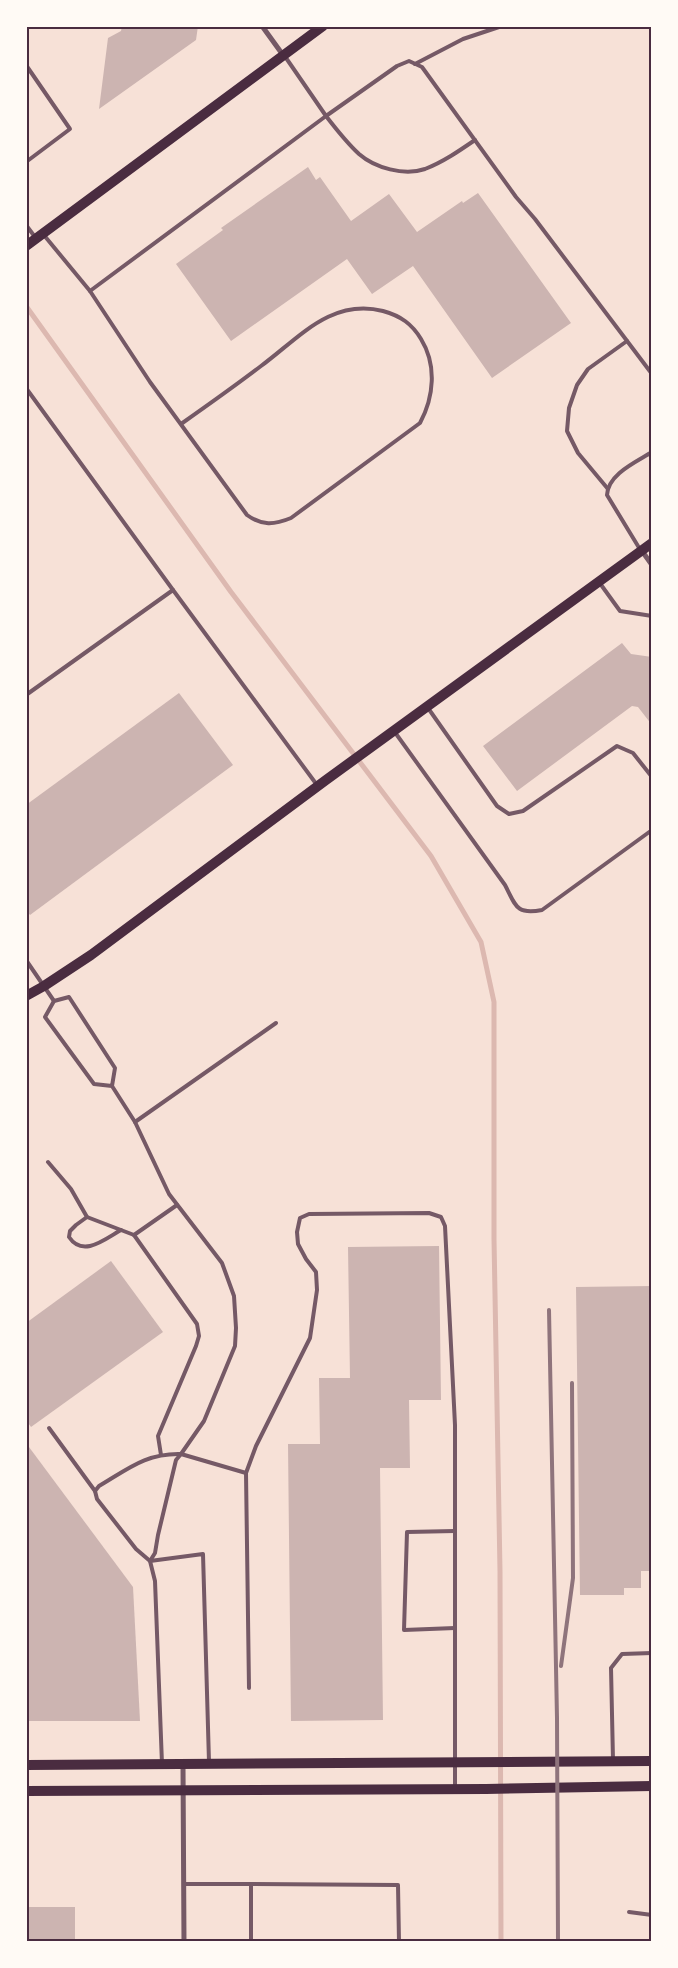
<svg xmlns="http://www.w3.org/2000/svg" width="678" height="1968" viewBox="0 0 678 1968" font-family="Montserrat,sans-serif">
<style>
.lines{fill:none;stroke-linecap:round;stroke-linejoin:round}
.stream{stroke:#dcb8b0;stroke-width:5}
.building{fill:#ccb4b1}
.service{stroke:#755966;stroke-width:4}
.minor{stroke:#755966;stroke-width:5}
.secondary{stroke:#4a2c40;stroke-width:10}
.rail{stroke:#8f747c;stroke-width:4}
.neatline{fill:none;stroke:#4a2c40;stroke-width:2}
</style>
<rect width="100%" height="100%" fill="#f7e1d7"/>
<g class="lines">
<path class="stream" d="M26 306 231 592 431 856 481 942 494 1002V1239L500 1571 501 1942"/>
</g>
<g class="building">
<path d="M122 26H198L196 40 99 109 108 38 121 31Z"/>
<path d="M308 167 316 180 320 177 351 221 389 194 417 232 462 201 463 203 478 193 571 323 492 378 413 266 372 294 347 259 231 341 176 264 223 230 221 228Z"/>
<path d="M622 643 631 654 652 657V725L638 707 632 706 517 791 483 746Z"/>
<path d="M179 693 233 765 30 915 26 910V805Z"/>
<path d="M439 1246 441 1400H409L410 1468H380L383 1720 291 1721 288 1444H320L319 1378H350L348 1247Z"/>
<path d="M111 1261 163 1332 31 1427 26 1420V1323Z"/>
<path d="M652 1286V1571H641V1588H624V1595H580L576 1287Z"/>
<path d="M26 1443 133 1587 140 1721H26Z"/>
<rect x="26" y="1907" width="49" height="35"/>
</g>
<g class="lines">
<g class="service">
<path d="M284 55 326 116 397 66 409 61 422 67 516 197 535 219 652 374"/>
<path d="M415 64 463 39 502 26"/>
<path d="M26 65 70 129 26 162"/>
<path d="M26 225 35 237"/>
<path d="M43 234 90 291 150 382 247 515C262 526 274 525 291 518L420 423C434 397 437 365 421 339 412 324 401 316 383 311 331 298 299 338 261 366 235 386 208 405 181 424"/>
<path d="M90 291 326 116C336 129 347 143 359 154 375 168 404 176 425 169 443 162 459 151 475 140"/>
<path d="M26 388 173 590"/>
<path d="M608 489 578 453 567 431 569 408 577 385 588 369 627 341"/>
<path d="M641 551 607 495C608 474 636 462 652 452"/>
<path d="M599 582 620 611 652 616"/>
<path d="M26 695 173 590 317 785"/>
<path d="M428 708 497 806 509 814 523 811 617 746 633 753 652 777"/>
<path d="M394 731 505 885C516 906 516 915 542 910L652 830"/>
<path d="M26 960 54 1001"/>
<path d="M112 1086 94 1084 45 1017 54 1001 69 997 115 1068 112 1086 135 1122 169 1194 222 1263 234 1296 236 1328 235 1346 204 1421 181 1454C146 1453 128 1469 99 1486L95 1491 97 1499 136 1549 150 1561 203 1554 209 1762"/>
<path d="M135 1122 276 1023"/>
<path d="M48 1162 71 1189 87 1217 134 1235 197 1324 199 1336 196 1346 158 1436 161 1455"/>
<path d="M87 1217 76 1225 70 1231 69 1237C83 1258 105 1239 121 1230"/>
<path d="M134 1235 177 1205"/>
<path d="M49 1428 95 1491"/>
<path d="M455 1628 404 1630 407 1532 455 1531"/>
<path d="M249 1688 246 1473 256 1446 310 1338 317 1290 316 1272 306 1259 298 1244 297 1232 300 1218 309 1214 429 1213 441 1217 445 1226 455 1425V1789"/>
<path d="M613 1760 611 1668 622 1654 652 1653"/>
<path d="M162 1764 155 1581 150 1561 155 1553 158 1535 176 1460 181 1454 246 1473"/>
<path d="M184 1884H251V1942"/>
<path d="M251 1884 398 1885 399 1942"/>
<path d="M629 1912 652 1915"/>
</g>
<g class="minor">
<path d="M262 26 283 55"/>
<path d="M642 551 652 565"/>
<path d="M183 1765 184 1942"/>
</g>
<g class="secondary">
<path d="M26 246 323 26"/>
<path d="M26 996 44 986 91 955 326 780 652 543"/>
<path d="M26 1765 652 1761"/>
<path d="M26 1791 486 1789 652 1786"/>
</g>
<g class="rail">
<path d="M549 1310 557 1718 558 1942"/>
<path d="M561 1666 573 1578 572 1383"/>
</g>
</g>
<rect width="678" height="1968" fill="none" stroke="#fffaf5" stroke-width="55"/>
<rect x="28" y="28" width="622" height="1912" class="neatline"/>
</svg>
